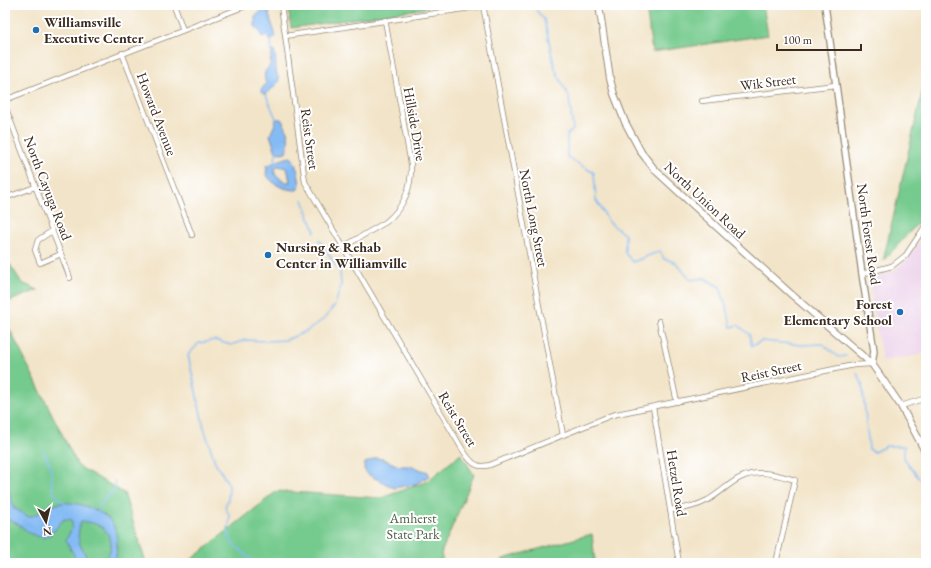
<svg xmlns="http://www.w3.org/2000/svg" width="931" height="568" viewBox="0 0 931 568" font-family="'EB Garamond',serif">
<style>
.built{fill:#ecd1ea}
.green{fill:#74ca8d;stroke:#587a56}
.water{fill:#85bbf4;stroke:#607289;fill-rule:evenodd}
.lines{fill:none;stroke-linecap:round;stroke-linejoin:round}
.stream{stroke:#85bbf4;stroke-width:1.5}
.minor-casing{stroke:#968773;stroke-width:6}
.tertiary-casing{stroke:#968773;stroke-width:8}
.secondary-casing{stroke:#968773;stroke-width:8}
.minor{stroke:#fff;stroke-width:4.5}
.tertiary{stroke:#fff;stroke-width:5.5}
.secondary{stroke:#fff;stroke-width:6}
.poi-dot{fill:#1f6fb2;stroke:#fff;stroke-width:1.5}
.labels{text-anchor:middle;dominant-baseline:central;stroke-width:4;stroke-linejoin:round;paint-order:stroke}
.poi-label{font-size:14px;font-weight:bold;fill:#3b2a1e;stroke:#fff;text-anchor:start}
.street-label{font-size:14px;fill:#3b2a1e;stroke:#fff}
.park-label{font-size:14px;fill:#4f6245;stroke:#fff}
</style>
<rect width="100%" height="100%" fill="#fff"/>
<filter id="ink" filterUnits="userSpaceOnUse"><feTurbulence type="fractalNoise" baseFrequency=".025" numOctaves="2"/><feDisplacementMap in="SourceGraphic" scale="8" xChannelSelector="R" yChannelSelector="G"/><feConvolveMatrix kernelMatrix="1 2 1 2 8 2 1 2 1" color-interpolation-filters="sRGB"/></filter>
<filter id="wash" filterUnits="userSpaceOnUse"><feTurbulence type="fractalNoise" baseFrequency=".012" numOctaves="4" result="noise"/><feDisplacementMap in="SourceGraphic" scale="16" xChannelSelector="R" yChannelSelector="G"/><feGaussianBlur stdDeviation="0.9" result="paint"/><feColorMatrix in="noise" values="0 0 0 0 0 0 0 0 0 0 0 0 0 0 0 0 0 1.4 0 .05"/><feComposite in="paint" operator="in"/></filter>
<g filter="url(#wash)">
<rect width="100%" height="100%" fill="#f2e4c8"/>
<path class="built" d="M926 232V354L882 361 868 278 889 273 900 266 908 258Z"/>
<g class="green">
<path d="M288 5H427L428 8 291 28Z"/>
<path d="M646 5H763L768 35 652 52Z"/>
<path d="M926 76V174L920 221 883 261Z"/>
<path d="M5 257 22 283 38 290 5 303Z"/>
<path d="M5 320 78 466 124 493 146 563H5Z"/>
<path d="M461 454 474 475 441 553 443 563H187L277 491 381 498 426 482Z"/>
<path d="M592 534 595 563H502L503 559Z"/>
</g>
<g class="water">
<path d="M262 7H267L270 8 269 15 276 36 271 41 266 36 262 38 260 32 255 26V17L261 11Z"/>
<path d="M272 51H274C278 61 273 68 279 79 278 86 270 89 266 95L261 92V90L266 84C264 76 263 72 270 66Z"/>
<path d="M276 119H281C286 125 290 138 288 145 288 147 286 149 286 152L281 153 276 152 270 135 275 124Z"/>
<path d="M290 157 293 159 298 172 300 185 297 190C284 190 273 185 266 174L267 168 266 166C274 163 281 159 290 157ZM279 166 286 168 288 172 290 182H286L275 175V168Z"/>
<path d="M376 458 383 459 399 466H410L428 472 429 476 416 484 394 488 367 474 364 469 365 463Z"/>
<path d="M5 480 14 508 29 517C39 514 47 507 57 504 73 499 106 510 114 526 119 539 116 550 116 563H106C107 557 111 550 111 544 110 528 95 521 81 522 74 544 82 544 89 563H78L66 540 72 528V520L64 519 51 534 43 538 31 534 18 524 5 518Z"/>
</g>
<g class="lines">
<g class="stream">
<path d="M536 10 544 19 555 69 569 97 573 130 567 134V157L594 173 596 200 609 222 625 235V253L633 262 660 251 664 259 675 262 691 280 704 278 720 287 728 312 731 327 738 325 749 334 752 346 762 341 801 345 823 344 838 357 846 356"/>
<path d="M271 41 272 53"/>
<path d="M266 95 277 121"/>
<path d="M277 162 275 158 277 152"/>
<path d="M303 200 308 213 309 219 311 221 315 232"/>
<path d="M857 373 862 383 869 449 874 452 886 446H904V458L918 477 925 482 926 485"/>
<path d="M43 451C46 457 51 464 51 471 53 488 49 492 65 503"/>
<path d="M98 513C99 502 106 497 114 491L115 480"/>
<path d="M255 563 231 542 228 529 230 517 225 507 228 499 229 485 215 462 204 428 188 355 199 343 206 342 214 340 231 345 245 340 265 341 286 340 307 331 324 319 335 305 341 285 340 271 319 240"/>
<path d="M923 563 926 555"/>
</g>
</g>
</g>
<g filter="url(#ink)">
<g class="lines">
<defs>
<g id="minor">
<path d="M174 5 183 30"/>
<path d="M281 5 305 182 454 435C459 443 468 462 477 465 481 467 486 466 490 465L612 415 854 365 872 364"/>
<path d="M483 5 563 435"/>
<path d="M285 36 483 6"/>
<path d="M122 53 192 235"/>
<path d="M5 100 248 5"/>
<path d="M702 101 836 85"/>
<path d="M5 106 70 278"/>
<path d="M5 198 35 187"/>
<path d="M52 231 38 240 35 250 40 263 61 254"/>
<path d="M343 247 386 222C404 207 412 187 411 164L385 20"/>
<path d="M862 274 892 266 906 255 926 225"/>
<path d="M659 321 677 402"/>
<path d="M901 406 926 398"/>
<path d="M653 407 679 563"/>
<path d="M670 510C682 509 697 506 708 500 728 488 737 473 762 473 773 473 785 477 795 480L776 563"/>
</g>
<path id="tertiary" d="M825 5 862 274 874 351 872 364"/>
<path id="secondary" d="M599 5 610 79 614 94 625 122 641 152 655 170 718 228 792 295 872 364 901 406 926 453"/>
</defs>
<use href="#minor" class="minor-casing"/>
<use href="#tertiary" class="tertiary-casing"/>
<use href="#secondary" class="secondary-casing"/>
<use href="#minor" class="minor"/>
<use href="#tertiary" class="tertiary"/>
<use href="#secondary" class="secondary"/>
</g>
</g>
<g class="poi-dot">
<circle cx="36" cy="30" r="4"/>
<circle cx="268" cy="255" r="4"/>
<circle cx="900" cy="312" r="4"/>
</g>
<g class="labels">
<g class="poi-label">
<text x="44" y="22">Williamsville<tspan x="44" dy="16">Executive Center</tspan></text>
<text x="276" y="247">Nursing &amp; Rehab<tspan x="276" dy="16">Center in Williamville</tspan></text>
<text x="892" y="304" text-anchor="end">Forest<tspan x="892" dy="16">Elementary School</tspan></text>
</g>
<g class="street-label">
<text transform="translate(768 82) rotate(-7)">Wik Street</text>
<text transform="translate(157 114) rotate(69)">Howard Avenue</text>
<text transform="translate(415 124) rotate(80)">Hillside Drive</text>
<text transform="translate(310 139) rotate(82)">Reist Street</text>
<text transform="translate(48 188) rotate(69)">North Cayuga Road</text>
<text transform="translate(705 200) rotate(43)">North Union Road</text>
<text transform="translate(534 218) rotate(79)">North Long Street</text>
<text transform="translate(869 234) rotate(82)">North Forest Road</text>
<text transform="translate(771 371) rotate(-12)">Reist Street</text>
<text transform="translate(458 419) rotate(59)">Reist Street</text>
<text transform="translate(677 483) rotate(81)">Hetzel Road</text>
</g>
<g class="park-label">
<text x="413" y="518">Amherst<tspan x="413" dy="16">State Park</tspan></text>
</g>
</g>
<rect width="931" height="568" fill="none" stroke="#fff" stroke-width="20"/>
<g transform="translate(46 522) rotate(172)" stroke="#ffffff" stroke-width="3" paint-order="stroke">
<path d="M0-3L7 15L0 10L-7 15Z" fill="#3b2a1e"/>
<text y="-6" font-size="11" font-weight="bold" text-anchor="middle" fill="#3b2a1e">N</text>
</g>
<path d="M777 44v6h84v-6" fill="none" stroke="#3b2a1e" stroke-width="2"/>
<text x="783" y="44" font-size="12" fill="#3b2a1e" stroke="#ffffff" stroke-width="3" paint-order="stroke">100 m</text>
</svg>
